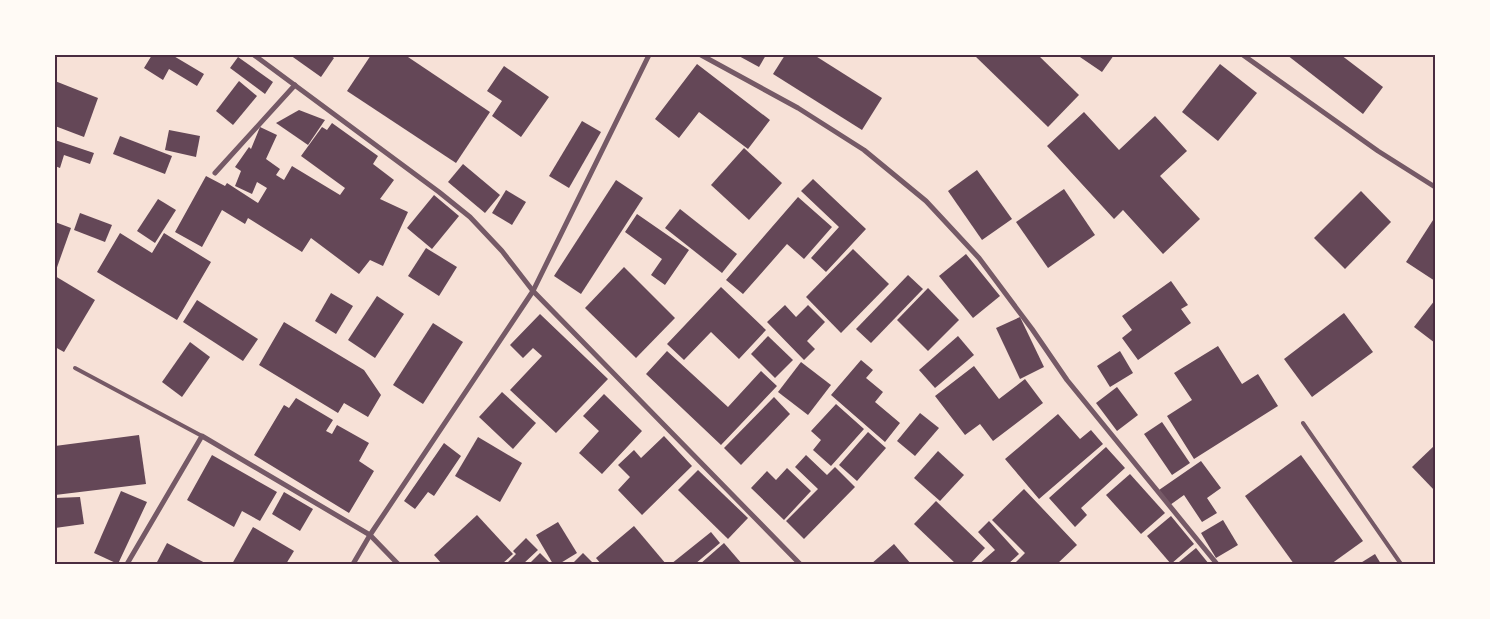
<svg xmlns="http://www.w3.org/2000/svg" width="1490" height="619" viewBox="0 0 1490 619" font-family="Arial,sans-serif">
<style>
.building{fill:#644757}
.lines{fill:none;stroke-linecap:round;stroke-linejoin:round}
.service{stroke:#755966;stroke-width:4}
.minor{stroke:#755966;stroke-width:5}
.neatline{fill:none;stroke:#4a2c40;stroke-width:2}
</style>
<rect width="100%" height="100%" fill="#f7e1d7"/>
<g class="building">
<path d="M152 55H172L204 74 197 86 169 69 163 80 144 68Z"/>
<path d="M290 55H330L334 58 321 77Z"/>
<path d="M371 55H405L490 112 456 163 347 91Z"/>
<path d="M737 55H766L759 67Z"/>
<path d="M785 55H814L882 98 862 130 773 74Z"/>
<path d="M974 55H1038L1079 95 1048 127Z"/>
<path d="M1077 55H1114L1102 72Z"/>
<path d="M1287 55H1341L1383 87 1363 114Z"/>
<path d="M238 57 273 82 265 94 230 68Z"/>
<path d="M697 64 770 120 748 149 699 112 679 138 655 119Z"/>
<path d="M1220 64 1257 93 1218 141 1182 112Z"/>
<path d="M504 66 549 97 521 137 492 116 502 101 487 91Z"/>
<path d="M55 81 98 98 84 137 55 126Z"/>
<path d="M239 81 257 96 233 125 216 111Z"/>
<path d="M299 110 325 120 308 145 276 123Z"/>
<path d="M1084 112 1119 150 1155 116 1187 151 1160 176 1200 219 1163 254 1123 210 1114 219 1047 146Z"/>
<path d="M582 121 601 132 569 188 549 176Z"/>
<path d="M332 123 378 156 373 164 394 180 380 199 408 212 383 266 370 260 359 274 311 238 302 252 248 218 245 224 222 210 202 247 175 232 206 176 225 186 227 183 258 203 267 188 257 182 252 194 235 186 241 171 235 167 249 147 251 149 260 127 277 135 266 159 280 169 276 175 284 180 292 166 340 195 345 188 301 156 322 127 327 130Z"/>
<path d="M169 130 200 136 196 157 165 150Z"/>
<path d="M120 136 172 156 165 174 113 154Z"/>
<path d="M55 140 94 153 90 164 64 155 60 168 55 166Z"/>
<path d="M744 148 782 183 749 220 711 185Z"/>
<path d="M463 164 500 195 485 213 448 182Z"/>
<path d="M977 170 1012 219 982 240 948 191Z"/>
<path d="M813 179 866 229 826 272 811 258 839 227 801 191Z"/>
<path d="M616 180 643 198 581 294 554 276Z"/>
<path d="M1064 189 1095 235 1048 268 1016 222Z"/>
<path d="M506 190 526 202 512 225 492 213Z"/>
<path d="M1361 191 1391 222 1345 269 1314 238Z"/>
<path d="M434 195 459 216 432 249 407 228Z"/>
<path d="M798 197 832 227 804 259 787 244 743 294 726 280Z"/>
<path d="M158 199 176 210 155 243 137 231Z"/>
<path d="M680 209 737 254 722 273 665 228Z"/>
<path d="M80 213 112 225 105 242 74 230Z"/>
<path d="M637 214 689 250 665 285 651 275 662 259 625 232Z"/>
<path d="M1435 217V281L1406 262Z"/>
<path d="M55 222 71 228 55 273Z"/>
<path d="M120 233 152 253 164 233 211 262 177 320 97 272Z"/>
<path d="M426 248 457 267 439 296 408 276Z"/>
<path d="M853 249 889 284 841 333 806 297Z"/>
<path d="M966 254 1000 296 973 318 939 276Z"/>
<path d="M624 267 675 318 636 358 585 308Z"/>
<path d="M908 275 923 289 871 343 856 329Z"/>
<path d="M55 276 95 300 64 352 55 347Z"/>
<path d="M1171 281 1188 305 1181 309 1191 323 1138 360 1122 338 1132 330 1122 316Z"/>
<path d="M721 287 766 330 739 359 711 332 684 360 667 344Z"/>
<path d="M928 288 959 320 928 351 897 320Z"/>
<path d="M331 293 353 306 336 334 315 321Z"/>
<path d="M377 296 404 314 375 358 348 340Z"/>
<path d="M197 300 258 339 243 361 183 322Z"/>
<path d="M1435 300V343L1414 327Z"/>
<path d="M785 305 796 317 808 305 825 322 807 341 815 349 804 360 767 322Z"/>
<path d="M1344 313 1373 352 1312 397 1284 359Z"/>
<path d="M540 314 608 379 556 433 510 390 542 356 533 348 523 358 510 345Z"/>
<path d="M1020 317 1044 367 1020 379 996 328Z"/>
<path d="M284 322 364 370 381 395 368 417 344 403 338 413 259 365Z"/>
<path d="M433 323 463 342 423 404 393 385Z"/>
<path d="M768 336 793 360 775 378 751 354Z"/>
<path d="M958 336 974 355 935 388 919 370Z"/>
<path d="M190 342 210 357 182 397 162 382Z"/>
<path d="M1218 346 1242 384 1258 374 1278 406 1194 459 1167 416 1192 400 1174 373Z"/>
<path d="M667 351 728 407 761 371 777 386 721 445 646 374Z"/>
<path d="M1120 351 1133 373 1110 387 1097 366Z"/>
<path d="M861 360 873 370 866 378 883 392 875 402 900 423 885 442 831 395Z"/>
<path d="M801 362 831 385 808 415 778 392Z"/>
<path d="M974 366 999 399 1025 379 1043 403 993 441 980 424 965 435 935 396Z"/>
<path d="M1117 387 1138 415 1117 431 1096 403Z"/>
<path d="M502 392 536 423 513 449 479 417Z"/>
<path d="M604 394 642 431 602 474 579 453 599 431 583 416Z"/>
<path d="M774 397 790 414 741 465 724 448Z"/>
<path d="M296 398 333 420 326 431 332 434 337 425 369 443 359 461 374 471 349 513 254 455 284 405 289 408Z"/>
<path d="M836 404 864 429 831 466 813 450 821 440 811 431Z"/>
<path d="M920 413 939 428 915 456 897 441Z"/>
<path d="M1058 414 1080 439 1091 430 1103 444 1039 499 1005 459Z"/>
<path d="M1162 422 1190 463 1172 475 1144 434Z"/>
<path d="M868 432 886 448 857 481 839 465Z"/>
<path d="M139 435 146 484 55 495V446Z"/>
<path d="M664 436 692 466 642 515 618 490 630 477 618 465 634 450 641 458Z"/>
<path d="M478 437 522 463 500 502 455 476Z"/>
<path d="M444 443 461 456 434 496 428 492 415 509 404 501Z"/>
<path d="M1435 445V491L1412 467Z"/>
<path d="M1106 447 1125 468 1081 508 1087 515 1075 527 1049 498Z"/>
<path d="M938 451 964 475 940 501 914 478Z"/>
<path d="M212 455 277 492 260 521 242 511 234 527 187 500Z"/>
<path d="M806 455 827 475 835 467 855 487 804 539 786 521 818 489 795 467Z"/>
<path d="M1301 455 1363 541 1331 564H1294L1245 496Z"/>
<path d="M1201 461 1221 488 1207 498 1217 513 1202 522 1184 495 1170 505 1159 490Z"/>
<path d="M787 468 811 491 784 520 751 488 767 471 776 480Z"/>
<path d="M698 470 748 518 728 539 678 490Z"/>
<path d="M1130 474 1165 513 1141 534 1106 495Z"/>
<path d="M1024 489 1077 545 1057 564H1017L1016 562 1025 553 992 520Z"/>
<path d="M121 491 147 502 118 564 94 553Z"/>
<path d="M284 492 313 509 300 531 272 514Z"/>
<path d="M80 497 84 524 55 528V498Z"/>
<path d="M936 501 985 548 970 564H956L914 524Z"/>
<path d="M477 515 513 554 502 564H442L434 555Z"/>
<path d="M1171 516 1194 544 1171 564 1147 536Z"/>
<path d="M1223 520 1238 545 1216 558 1201 533Z"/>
<path d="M989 521 1019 554 1008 564H979L995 550 978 532Z"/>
<path d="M558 522 577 553 559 564H553L536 535Z"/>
<path d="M634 526 666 564H601L596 558Z"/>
<path d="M253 527 294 551 286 564H232Z"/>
<path d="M711 532 720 543 695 564H671Z"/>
<path d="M526 538 538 550 523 564H506L516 554 513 551Z"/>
<path d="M167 543 207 564H156Z"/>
<path d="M724 543 742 564H700Z"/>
<path d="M894 544 911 564H871Z"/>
<path d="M1196 548 1209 564H1181L1179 562Z"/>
<path d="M540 553 551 564H529Z"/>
<path d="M583 553 594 564H572Z"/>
<path d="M1375 554 1381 564H1359Z"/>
</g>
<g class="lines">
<g class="service">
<path d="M75 368 202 436"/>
<path d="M1303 423 1401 564"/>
</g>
<g class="minor">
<path d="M254 55 439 192 470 217 502 251 533 291 800 564"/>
<path d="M701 55 798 108 864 150 926 201 979 258 1032 329 1067 380 1217 564"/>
<path d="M1243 55 1378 151 1435 187"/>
<path d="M215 173 295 85"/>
<path d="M127 564 202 436 370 535 398 564"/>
<path d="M353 564 370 535 533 291 649 55"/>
</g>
</g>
<rect width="1490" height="619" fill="none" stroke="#fffaf5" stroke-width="112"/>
<rect x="56" y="56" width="1378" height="507" class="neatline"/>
</svg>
